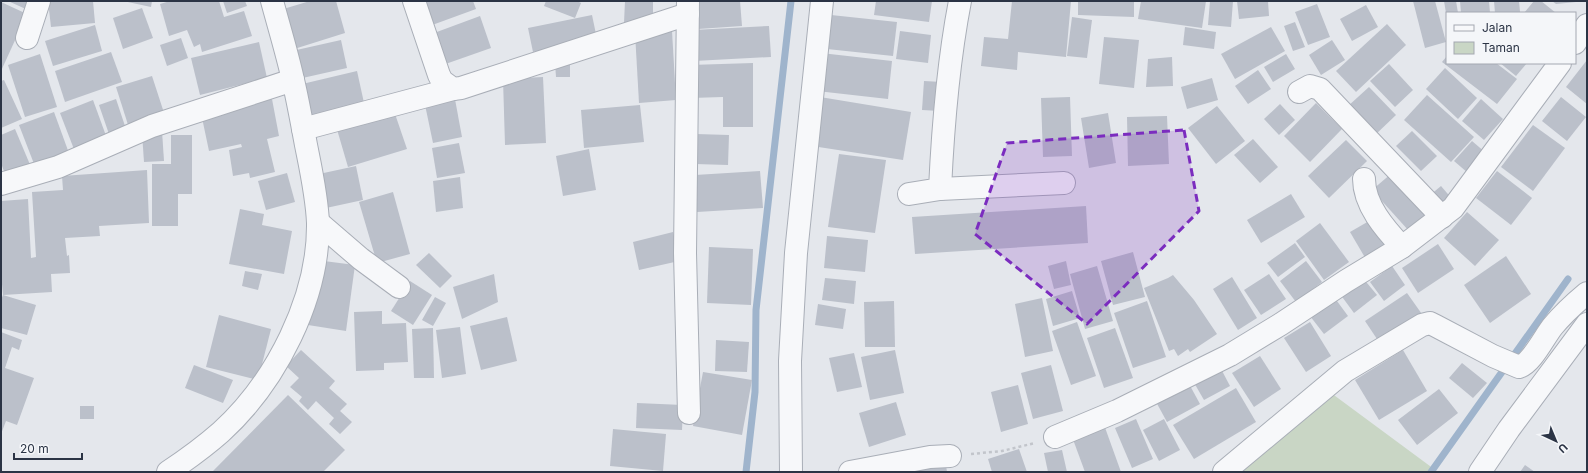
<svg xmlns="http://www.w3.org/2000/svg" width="1588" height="473" viewBox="0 0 1588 473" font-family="Inter,sans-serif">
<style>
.green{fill:#c9d6c5}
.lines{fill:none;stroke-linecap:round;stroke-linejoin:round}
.stream{stroke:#9fb4cc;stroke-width:7}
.building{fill:#bbc0ca}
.minor-casing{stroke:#a9aeb7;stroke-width:24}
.path{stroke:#c2c5cb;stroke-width:2.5;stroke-dasharray:3 3;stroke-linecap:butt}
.minor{stroke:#f7f8fa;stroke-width:22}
.marked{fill:#7b2cbf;fill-opacity:0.2;stroke:#7b2cbf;stroke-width:3;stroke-dasharray:8 5;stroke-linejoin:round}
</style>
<rect width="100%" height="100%" fill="#e4e7ec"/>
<path class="green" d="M1323 387 1438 472H1241Z"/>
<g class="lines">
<g class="stream">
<path d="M746 472 755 392 756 310 791 1"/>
<path d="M1431 472 1568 279"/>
</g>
</g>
<g class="building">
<path d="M8 1H32L28 10Z"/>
<path d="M48 1H93L95 23 51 27Z"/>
<path d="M123 1H152L151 7Z"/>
<path d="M170 1H219L224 17 244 11 252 36 202 52 200 44 194 47 187 30 169 36 160 4Z"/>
<path d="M223 1H245L247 6 227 13Z"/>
<path d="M310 1H336L345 33 291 50 280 10Z"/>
<path d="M419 1H473L476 9 424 28Z"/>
<path d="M546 1H577L581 3 575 18 544 6Z"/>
<path d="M625 1H653V23H624Z"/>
<path d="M696 1H740L742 26 698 29Z"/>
<path d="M876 1H932L929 22 874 15Z"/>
<path d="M1012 1H1071L1066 57 1018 52 1017 70 981 66 984 37 1008 39Z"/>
<path d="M1078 1H1134V17L1078 15Z"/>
<path d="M1141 1H1206L1202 28 1138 19Z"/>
<path d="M1210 1H1233L1231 27 1208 25Z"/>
<path d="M1237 1H1268L1269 16 1239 19Z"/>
<path d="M1413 1H1435L1446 42 1425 48Z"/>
<path d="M1444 1H1456L1458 13H1446Z"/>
<path d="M1460 1H1489L1490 13H1461Z"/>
<path d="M1494 1H1519L1520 12 1495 13Z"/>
<path d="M1534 1H1541L1556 13H1524Z"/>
<path d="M1552 1H1575L1576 2 1556 4Z"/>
<path d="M1 2 27 14 1 71Z"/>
<path d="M1317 4 1330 37 1308 45 1295 12Z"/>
<path d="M1366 5 1378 27 1352 41 1340 19Z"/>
<path d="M142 8 153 38 123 49 113 18Z"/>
<path d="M592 15 597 39 533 52 528 28Z"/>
<path d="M831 15 897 22 893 56 827 49Z"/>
<path d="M480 16 491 48 437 67 426 36Z"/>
<path d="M1072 17 1092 20 1087 58 1067 56Z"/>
<path d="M1295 22 1305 47 1293 51 1284 26Z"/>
<path d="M1387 24 1406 45 1356 92 1336 71Z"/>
<path d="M95 25 102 51 53 66 45 41Z"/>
<path d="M769 26 771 57 694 61 693 30Z"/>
<path d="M1185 27 1216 32 1214 49 1183 45Z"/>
<path d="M1271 27 1285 51 1235 79 1221 54Z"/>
<path d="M672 31 676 100 639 103 635 33Z"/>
<path d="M900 31 931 35 928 63 896 59Z"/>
<path d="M1104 37 1139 40 1134 88 1099 84Z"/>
<path d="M181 38 188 58 167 66 160 45Z"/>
<path d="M341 40 347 68 298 79 292 51Z"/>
<path d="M1332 40 1345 60 1321 75 1309 55Z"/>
<path d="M259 42 267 78 200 95 191 58Z"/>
<path d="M111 52 122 82 65 102 55 71Z"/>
<path d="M821 53 892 61 888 99 817 91Z"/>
<path d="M40 54 57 107 25 117 8 65Z"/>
<path d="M1286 54 1295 69 1273 82 1264 67Z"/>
<path d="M1447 56V63H1496L1517 79 1497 104 1442 62Z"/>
<path d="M1172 57 1173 86 1146 87 1148 59Z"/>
<path d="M1587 60V104L1566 87Z"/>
<path d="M555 63H570V77H556Z"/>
<path d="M753 63V127H723V97L691 98 690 65Z"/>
<path d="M1500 63H1527L1516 76Z"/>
<path d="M1389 64 1413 90 1395 107 1370 81Z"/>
<path d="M1445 68 1477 98 1458 119 1426 89Z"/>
<path d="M1258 70 1271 89 1248 104 1235 86Z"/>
<path d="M357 71 364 103 305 117 298 85Z"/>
<path d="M152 76 166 119 130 131 116 87Z"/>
<path d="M543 77 546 143 505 145 503 79Z"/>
<path d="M1212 78 1218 100 1187 109 1181 87Z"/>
<path d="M4 80 22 119 1 128V81Z"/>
<path d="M924 81 942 82 940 111 922 110Z"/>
<path d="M1369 87 1396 115 1374 136 1347 107Z"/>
<path d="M454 94 462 137 433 143 424 100Z"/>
<path d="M1427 95 1474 137 1451 162 1404 120Z"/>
<path d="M820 97 911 112 903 160 812 146Z"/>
<path d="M1070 97 1072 156 1043 157 1041 98Z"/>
<path d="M1561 97 1586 117 1567 141 1542 121Z"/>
<path d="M116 99 128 135 111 140 99 105Z"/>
<path d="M272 99 279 136 267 139 275 172 250 178 249 173 233 176 229 150 242 147 241 144 209 151 201 113Z"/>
<path d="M1481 99 1503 119 1484 140 1462 121Z"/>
<path d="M93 100 109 144 77 157 60 113Z"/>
<path d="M1316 103 1342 129 1310 162 1284 136Z"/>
<path d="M1280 104 1295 120 1279 135 1264 119Z"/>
<path d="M640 105 644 142 584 148 581 110Z"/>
<path d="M1217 106 1245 141 1216 164 1188 128Z"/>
<path d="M394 111 407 149 348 167 336 126Z"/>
<path d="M54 112 70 156 36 169 19 125Z"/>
<path d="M1108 113 1116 163 1089 168 1081 118Z"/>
<path d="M1167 116 1169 164 1128 166 1127 117Z"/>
<path d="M1533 125 1565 148 1533 191 1501 167Z"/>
<path d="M15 129 31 167 6 177 1 163V135Z"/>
<path d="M162 131 164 161 144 162 142 133Z"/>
<path d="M1412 131 1437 156 1421 171 1396 146Z"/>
<path d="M696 134 729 135 728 165 695 164Z"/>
<path d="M171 135H192V194H178V226H152V164H171Z"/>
<path d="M1253 139 1278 167 1260 183 1234 155Z"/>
<path d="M1346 140 1367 161 1329 198 1308 176Z"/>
<path d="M1472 141 1486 153 1468 173 1454 161Z"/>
<path d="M459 143 465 173 437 178 432 148Z"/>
<path d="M589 149 596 190 563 196 556 156Z"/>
<path d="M839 154 886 160 875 233 828 227Z"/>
<path d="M356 166 363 200 326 208 319 174Z"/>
<path d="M147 170 149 223 99 226 100 236 65 238 67 256 69 255 70 273 51 274 52 292 3 295 36 305 27 335 1 328V300L3 295 1 273V201L28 199 31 258 36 257 32 192 63 190 62 176Z"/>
<path d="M760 171 763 208 697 212 695 175Z"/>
<path d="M1497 171 1532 198 1511 225 1476 198Z"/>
<path d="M287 173 295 202 266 210 258 181Z"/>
<path d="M1392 173 1429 213 1409 231 1372 190Z"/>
<path d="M460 177 463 208 436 212 433 181Z"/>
<path d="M1441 186 1453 200 1442 210 1429 196Z"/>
<path d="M393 192 410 254 377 263 359 202Z"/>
<path d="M1291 194 1305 217 1261 243 1247 220Z"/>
<path d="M1086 206 1088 243 915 254 912 217Z"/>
<path d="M240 209 264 214 262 225 292 231 284 274 229 264Z"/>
<path d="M1467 212 1499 240 1475 266 1444 238Z"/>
<path d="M1376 217 1393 245 1367 261 1350 232Z"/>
<path d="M1320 223 1349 262 1324 280 1296 241Z"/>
<path d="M673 232 679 261 639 270 633 242Z"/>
<path d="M827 236 868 240 865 272 824 268Z"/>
<path d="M1295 243 1305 257 1278 277 1267 263Z"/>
<path d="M1438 244 1454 269 1418 293 1402 268Z"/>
<path d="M709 247 753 249 751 305 707 303Z"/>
<path d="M1133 252 1145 297 1113 305 1101 261Z"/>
<path d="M429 253 452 276 440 288 416 265Z"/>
<path d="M1506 256 1531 294 1490 323 1464 285Z"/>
<path d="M316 260 355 265 346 331 308 325Z"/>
<path d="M1066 261 1071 285 1054 289 1048 266Z"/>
<path d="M1306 261 1322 282 1296 302 1280 281Z"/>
<path d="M1097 266 1113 321 1085 329 1070 274Z"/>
<path d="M1392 266 1405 285 1384 301 1370 282Z"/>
<path d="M245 271 262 274 258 290 242 286Z"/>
<path d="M494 274 498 302 462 319 453 287Z"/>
<path d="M1269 274 1286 299 1261 315 1244 290Z"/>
<path d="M1173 275 1194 300 1217 334 1190 352 1188 349 1178 356 1174 349 1169 351 1144 288 1168 278Z"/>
<path d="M1232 277 1257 318 1238 330 1213 289Z"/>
<path d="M1362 277 1377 295 1354 313 1340 294Z"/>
<path d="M825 278 856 281 854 304 822 300Z"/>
<path d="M410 281 432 295 413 325 391 311Z"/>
<path d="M1072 291 1080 318 1053 326 1046 299Z"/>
<path d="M1407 293 1424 317 1381 345 1365 321Z"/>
<path d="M435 297 446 303 433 326 422 320Z"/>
<path d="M1334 297 1348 316 1324 334 1310 316Z"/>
<path d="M1042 298 1053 351 1025 357 1015 304Z"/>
<path d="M894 301 895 347H865L864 302Z"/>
<path d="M1147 301 1166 357 1133 368 1114 313Z"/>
<path d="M818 304 846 309 843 329 815 325Z"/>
<path d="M382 311V324L406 323 408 362 384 363V370L356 371 354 312Z"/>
<path d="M219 315 271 329 258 380 206 367Z"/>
<path d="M507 317 517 361 481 370 470 326Z"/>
<path d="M1077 322 1096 376 1071 385 1052 331Z"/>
<path d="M1310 322 1331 356 1306 372 1284 338Z"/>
<path d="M460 327 466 374 442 378 436 330Z"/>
<path d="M433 328 434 378H414L412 329Z"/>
<path d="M1115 328 1133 378 1104 388 1087 338Z"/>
<path d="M1 332 22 340 19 350 12 347 5 368 34 378 17 425 6 421 1 434Z"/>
<path d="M716 340 749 342 747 372 715 371Z"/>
<path d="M301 350 335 381 329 388 347 404 340 411 352 422 340 434 329 424 334 418 316 401 308 410 299 401 302 397 290 387 299 378 286 366Z"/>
<path d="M895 350 904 393 870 400 861 357Z"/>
<path d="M1403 350 1427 391 1379 420 1355 380Z"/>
<path d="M854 353 862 387 837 392 829 358Z"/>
<path d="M1260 356 1281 389 1254 407 1232 373Z"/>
<path d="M1462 363 1487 383 1473 398 1449 378Z"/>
<path d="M194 365 233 380 223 403 185 388Z"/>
<path d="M1051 365 1063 411 1033 419 1021 373Z"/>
<path d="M1220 367 1230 386 1204 400 1193 381Z"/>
<path d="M703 372 752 380 742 435 693 426Z"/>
<path d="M1188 382 1200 404 1167 422 1155 400Z"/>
<path d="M1018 385 1028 424 1001 432 991 392Z"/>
<path d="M1236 388 1256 422 1194 459 1173 425Z"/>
<path d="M1439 389 1458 413 1417 445 1398 420Z"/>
<path d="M288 395 345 450 323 472H212Z"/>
<path d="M896 402 906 435 869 447 859 413Z"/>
<path d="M637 403 683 405 682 430 636 428Z"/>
<rect x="80" y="406" width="14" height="13"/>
<path d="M1136 419 1153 459 1132 468 1115 428Z"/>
<path d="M1164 419 1180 450 1159 461 1143 430Z"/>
<path d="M1103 422 1121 472H1085L1071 434Z"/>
<path d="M613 429 666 434 663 471 610 466Z"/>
<path d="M1019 449 1027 472H992L988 459Z"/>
<path d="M1062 450 1067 472H1048L1044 453Z"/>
<path d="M945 459 947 472H914L913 464Z"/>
<path d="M1525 465 1535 472H1520Z"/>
</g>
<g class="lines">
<defs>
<g id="minor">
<path d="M414 1 439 75 442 81 453 89 461 88 688 14"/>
<path d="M688 1 685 253 689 413"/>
<path d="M27 38 39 1"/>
<path d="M1575 43 1587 25"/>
<path d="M1299 92 1310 86 1320 89 1442 217"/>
<path d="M303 129 453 89"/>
<path d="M1364 179C1364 205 1385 229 1402 247"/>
<path d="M1 184 58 167 152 126 293 80"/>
<path d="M940 189 1064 183"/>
<path d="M909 194 940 189C943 125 948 63 960 1"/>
<path d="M318 222 361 259 399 287"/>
<path d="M1055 437 1117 411 1230 355 1281 324 1346 281 1402 247 1453 208 1560 63"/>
<path d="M168 472C186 460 204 447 221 432 276 382 319 298 318 223 317 197 311 170 306 145 302 124 298 101 293 80 287 53 279 27 272 1"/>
<path d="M791 472 790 361 796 253 822 1"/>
<path d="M850 472 930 457 950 456"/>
<path d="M1224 472 1345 371 1422 325 1430 323 1436 326 1493 356 1519 367C1532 363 1544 337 1553 326 1563 314 1575 303 1587 293"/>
<path d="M1480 472 1509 429 1587 324"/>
</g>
</defs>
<use href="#minor" class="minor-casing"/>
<path class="path" d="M971 454 1002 451 1035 443"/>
<use href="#minor" class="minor"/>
</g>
<path class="marked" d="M1184 130 1199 211 1087 324 975 234 1007 143Z"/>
<rect width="1588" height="473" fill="none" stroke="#2b3445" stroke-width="4"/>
<rect x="1446" y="12" width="130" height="52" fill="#f4f6f9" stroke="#a4a8b1"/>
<rect x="1454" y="25" width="20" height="6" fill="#f7f8fa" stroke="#a4a8b1"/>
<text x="1482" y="32" font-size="12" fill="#2b3445">Jalan</text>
<rect x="1454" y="42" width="20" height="12" fill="#c9d6c5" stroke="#a4a8b1"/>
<text x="1482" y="52" font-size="12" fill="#2b3445">Taman</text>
<g transform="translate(1556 441) rotate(136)" stroke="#f4f6f9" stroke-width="3" paint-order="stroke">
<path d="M0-3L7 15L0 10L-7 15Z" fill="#2b3445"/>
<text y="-6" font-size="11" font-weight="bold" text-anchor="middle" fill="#2b3445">U</text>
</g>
<path d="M14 453v6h68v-6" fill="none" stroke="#2b3445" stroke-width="2"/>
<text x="20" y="453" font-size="12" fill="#2b3445" stroke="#f4f6f9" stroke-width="3" paint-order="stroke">20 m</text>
</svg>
